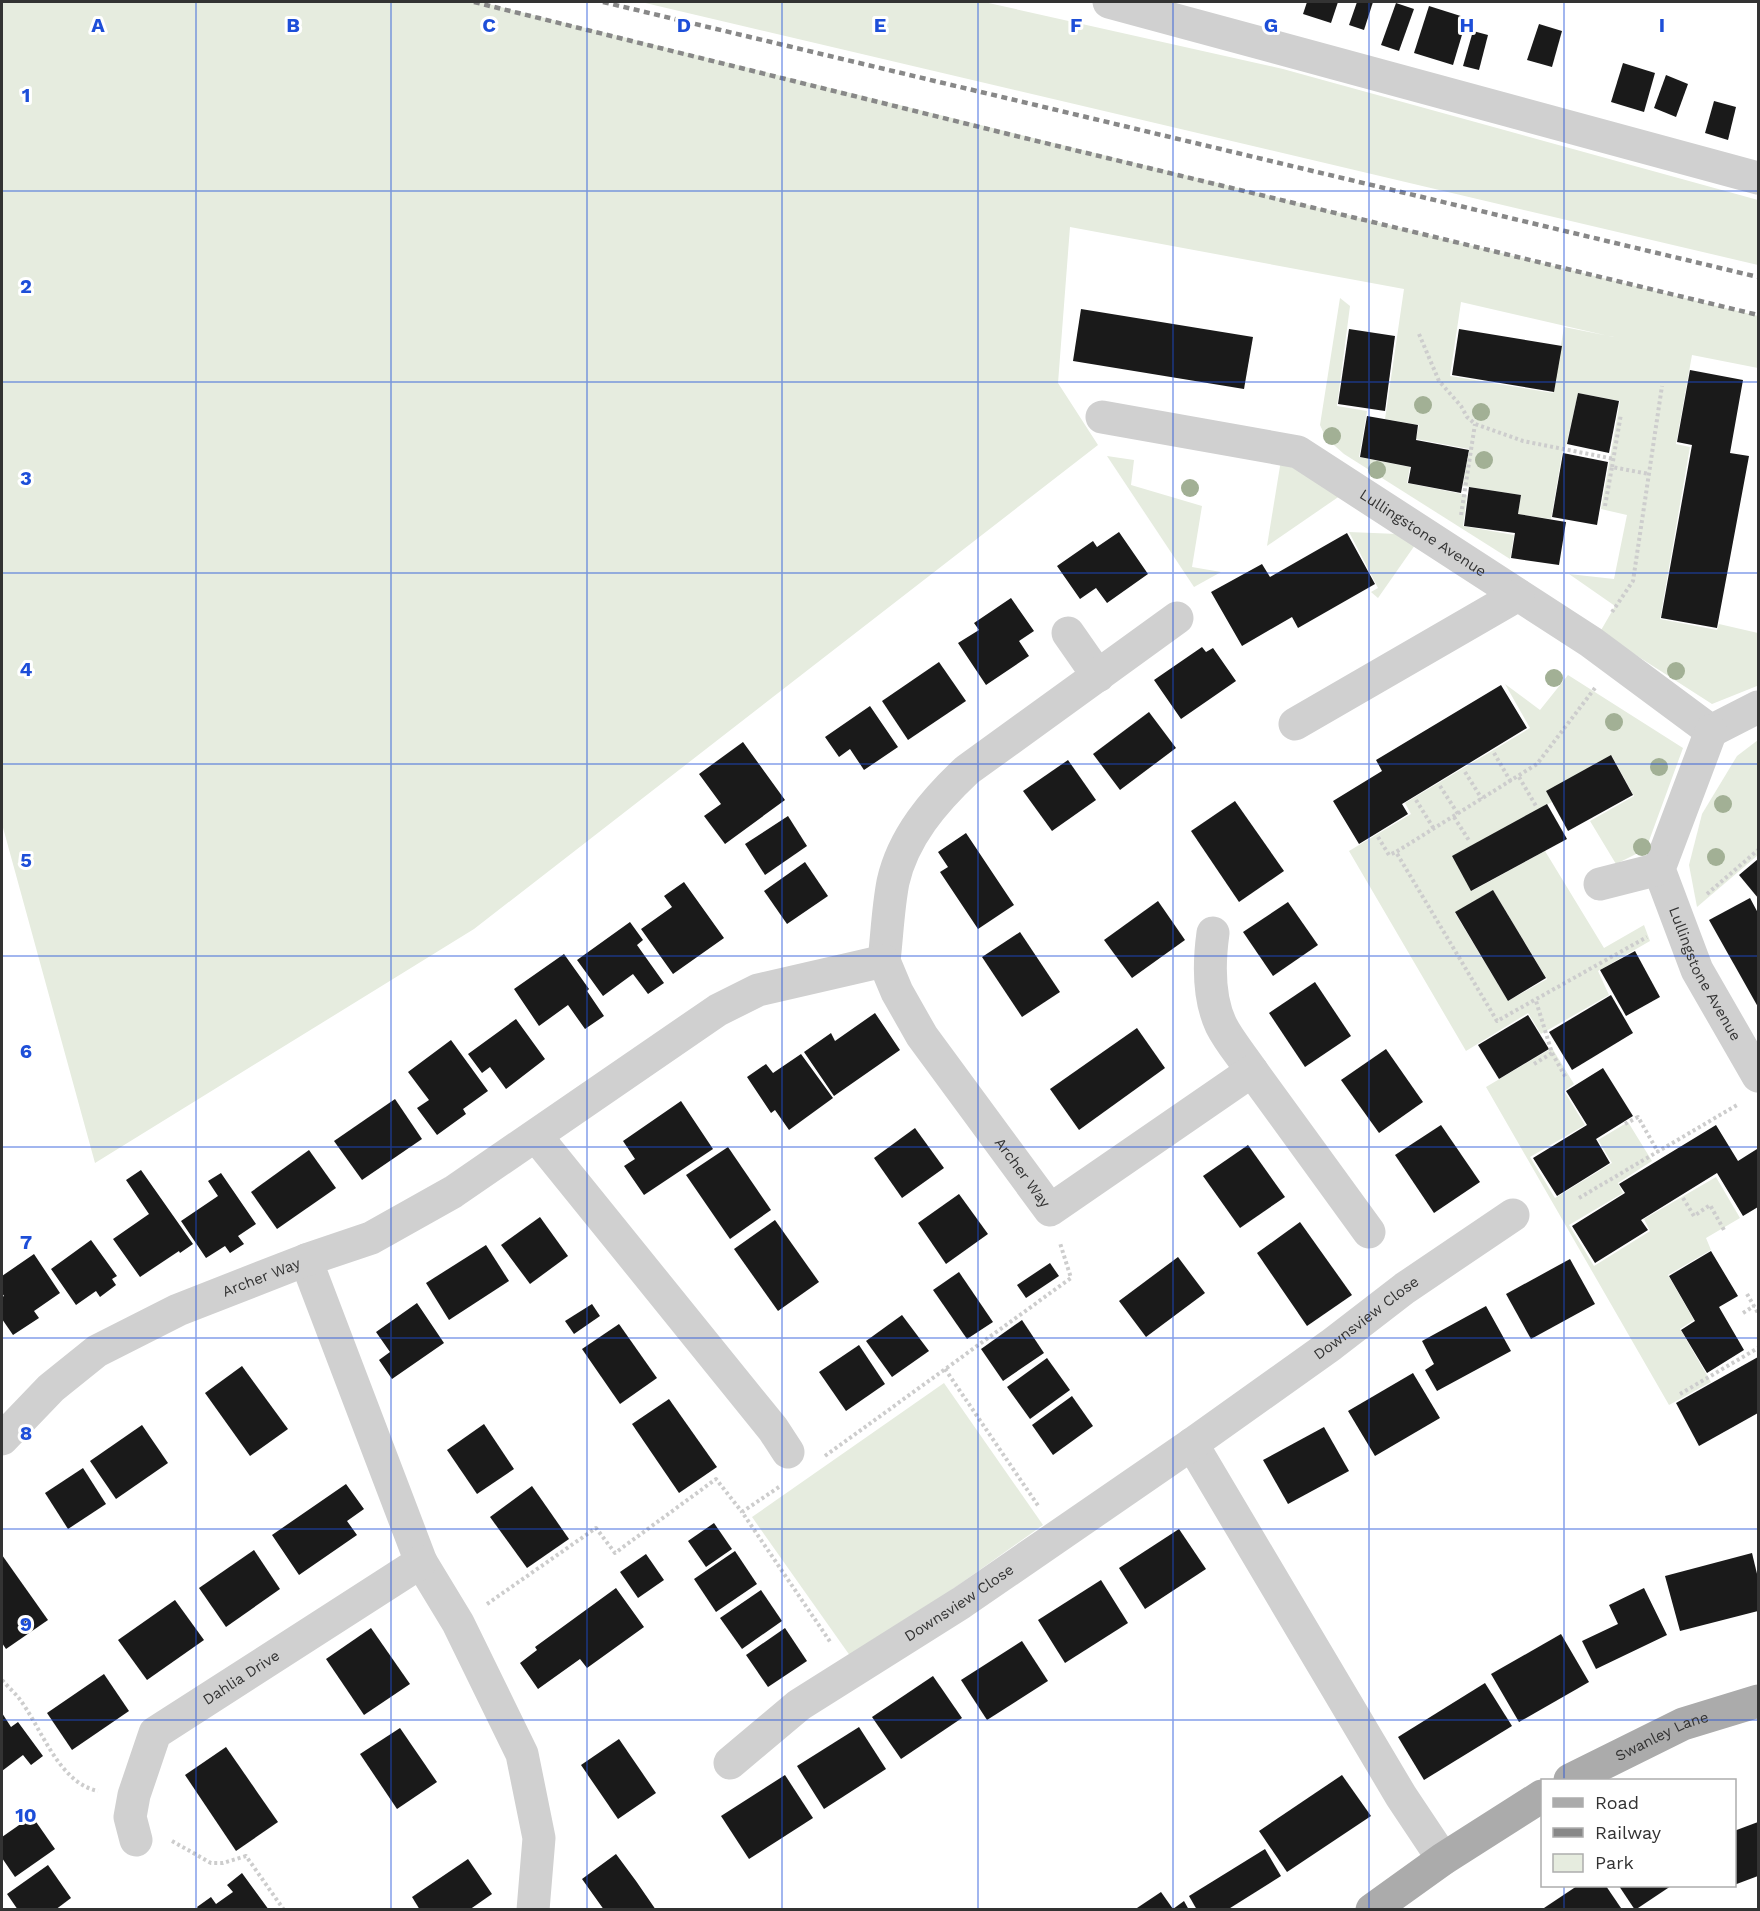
<svg xmlns="http://www.w3.org/2000/svg" width="1760" height="1911" viewBox="0 0 1760 1911" font-family="'Work Sans',sans-serif">
<style>
.green{fill:#e6ecdf;fill-rule:evenodd}
.building{fill:#1a1a1a}
.lines{fill:none;stroke-linecap:round;stroke-linejoin:round}
.path{stroke:#cdcdcd;stroke-width:4;stroke-dasharray:3 3;stroke-linecap:butt}
.minor{stroke:#d0d0d0;stroke-width:33}
.major{stroke:#ababab;stroke-width:33}
.rail{stroke:#888;stroke-width:4.5;stroke-dasharray:6 4.5;stroke-linecap:butt}
.tree{fill:#a2b095}
.grid{fill:none;stroke:#1d4ed8;stroke-width:1.5;stroke-opacity:0.55}
.labels{text-anchor:middle;dominant-baseline:central;stroke-width:6;stroke-linejoin:round;paint-order:stroke}
.street-label{font-size:15px;fill:#333;stroke:#fff}
.grid-label{font-size:20px;text-anchor:middle;font-weight:bold;fill:#1d4ed8;stroke:#fff;stroke-width:6;stroke-linejoin:round;paint-order:stroke}
</style>
<rect width="100%" height="100%" fill="#fff"/>
<g class="green">
<path d="M2 2H480L1758 316V368L1692 355 1676 444 1690 447 1660 619 1717 630 1719 624 1758 633V683L1757 686 1712 704 1600 632 1615 606 1569 574 1614 579 1627 515 1601 509 1620 401 1578 393 1566 446 1562 454 1551 519 1518 514 1521 495 1463 486 1469 449 1416 439 1419 425 1385 419 1404 289 1070 227 1058 383 1098 445 474 929 95 1163 2 824ZM1461 302 1613 337H1614L1564 327 1553 393 1450 376Z"/>
<path d="M641 2H984L1283 69 1758 200V265Z"/>
<path d="M1340 298 1350 306 1337 406 1367 411 1359 457 1410 467 1407 483 1467 495 1463 526 1514 535 1510 559 1344 454 1326 438 1320 425Z"/>
<path d="M1282 454 1350 489 1267 546Z"/>
<path d="M1107 456 1134 460 1131 485 1202 506 1192 567 1221 572 1194 587Z"/>
<path d="M1349 532 1422 535 1378 598 1371 592 1378 588Z"/>
<path d="M1568 675 1683 748 1646 849 1616 864 1590 821 1634 796 1612 756 1547 792 1552 802 1453 856 1472 891 1545 851 1604 948 1644 925 1650 941 1598 971 1609 995 1541 1034 1528 1013 1466 1051 1349 851 1411 814 1405 803 1530 728 1505 684 1540 710ZM1493 890 1547 979 1508 1001 1455 913Z"/>
<path d="M1758 740V855L1697 907 1689 865 1702 814 1737 756Z"/>
<path d="M1552 1048 1574 1084 1564 1091 1585 1125 1530 1157 1555 1198 1612 1163 1598 1140 1628 1122 1652 1161 1618 1183 1623 1193 1569 1225 1594 1266 1650 1231 1644 1219 1716 1177 1740 1218 1706 1238 1711 1250 1668 1275 1694 1320 1680 1329 1711 1382 1669 1405 1486 1087Z"/>
<path d="M944 1383 1043 1525 853 1660 752 1517Z"/>
</g>
<g class="building">
<path d="M1307 2H1338L1331 23 1303 14Z"/>
<path d="M1357 2H1373L1364 30 1349 25Z"/>
<path d="M1396 3 1414 9 1399 51 1381 45Z"/>
<path d="M1429 6 1467 18 1453 65 1414 53Z"/>
<path d="M1539 24 1562 31 1552 67 1527 60Z"/>
<path d="M1473 31 1488 35 1479 70 1463 66Z"/>
<path d="M1623 63 1655 73 1644 112 1611 102Z"/>
<path d="M1666 75 1688 84 1676 117 1654 108Z"/>
<path d="M1714 101 1736 107 1728 140 1705 133Z"/>
<path d="M1081 309 1253 337 1244 389 1073 361Z"/>
<path d="M1349 329 1395 336 1385 411 1338 404Z"/>
<path d="M1459 329 1562 346 1554 392 1452 375Z"/>
<path d="M1690 370 1743 380 1730 453 1749 456 1717 628 1661 618 1692 445 1677 442Z"/>
<path d="M1578 393 1619 401 1609 453 1567 444Z"/>
<path d="M1367 416 1418 425 1416 440 1469 450 1461 493 1408 483 1411 467 1360 457Z"/>
<path d="M1563 453 1608 462 1597 525 1552 517Z"/>
<path d="M1469 487 1521 495 1518 514 1566 522 1559 565 1511 558 1515 533 1464 526Z"/>
<path d="M1119 532 1148 574 1107 603 1096 588 1080 599 1057 566 1093 541 1097 547Z"/>
<path d="M1347 533 1375 584 1298 628 1292 617 1242 646 1211 592 1262 564 1270 577Z"/>
<path d="M1011 598 1034 631 1019 641 1029 656 986 685 958 643 979 630 974 623Z"/>
<path d="M1202 647 1206 652 1213 648 1236 681 1181 719 1154 680Z"/>
<path d="M939 662 966 701 908 740 882 701Z"/>
<path d="M1501 685 1527 728 1402 804 1408 814 1359 844 1333 801 1382 771 1376 760Z"/>
<path d="M870 706 898 747 864 770 850 749 839 757 825 737Z"/>
<path d="M1149 712 1176 748 1120 790 1093 754Z"/>
<path d="M743 742 785 800 725 844 704 816 721 804 699 774Z"/>
<path d="M1611 755 1633 795 1568 831 1546 791Z"/>
<path d="M1068 760 1096 800 1052 831 1023 791Z"/>
<path d="M1235 801 1284 871 1239 902 1191 831Z"/>
<path d="M1547 804 1567 839 1471 891 1452 856Z"/>
<path d="M788 816 807 846 765 875 745 844Z"/>
<path d="M966 833 1014 905 978 929 940 872 948 867 938 852Z"/>
<path d="M1758 859V898L1739 875Z"/>
<path d="M805 862 828 896 787 924 764 891Z"/>
<path d="M684 882 724 938 673 974 641 929 672 907 664 896Z"/>
<path d="M1493 890 1546 978 1508 1001 1455 912Z"/>
<path d="M1750 898 1758 913V1007L1709 920Z"/>
<path d="M1158 901 1185 940 1132 978 1104 940Z"/>
<path d="M1288 902 1318 945 1273 976 1243 932Z"/>
<path d="M630 922 643 940 637 945 664 983 648 994 633 974 603 996 577 960Z"/>
<path d="M1020 932 1060 992 1022 1017 982 957Z"/>
<path d="M1635 951 1660 997 1626 1016 1600 970Z"/>
<path d="M564 954 589 989 587 991 604 1016 585 1029 568 1005 539 1026 514 989Z"/>
<path d="M1315 982 1351 1036 1305 1067 1269 1013Z"/>
<path d="M1611 995 1633 1033 1572 1070 1549 1032Z"/>
<path d="M875 1013 900 1050 834 1096 804 1052 831 1033 835 1041Z"/>
<path d="M1528 1015 1549 1049 1499 1079 1478 1045Z"/>
<path d="M516 1019 545 1059 506 1089 490 1067 482 1073 468 1054Z"/>
<path d="M1137 1028 1165 1068 1079 1130 1050 1089Z"/>
<path d="M451 1040 488 1091 463 1109 466 1114 437 1135 417 1108 429 1100 408 1072Z"/>
<path d="M1386 1049 1423 1102 1379 1133 1341 1080Z"/>
<path d="M801 1054 833 1098 789 1130 775 1110 771 1113 747 1077 766 1064 773 1073Z"/>
<path d="M1603 1068 1633 1116 1596 1139 1610 1163 1557 1196 1533 1158 1587 1125 1566 1091Z"/>
<path d="M395 1099 422 1139 362 1180 334 1141Z"/>
<path d="M681 1101 713 1149 644 1195 624 1166 635 1159 623 1141Z"/>
<path d="M1441 1125 1480 1182 1434 1213 1395 1155Z"/>
<path d="M1716 1125 1738 1161 1757 1149 1758 1151V1207L1743 1216 1717 1173 1641 1220 1648 1230 1595 1263 1572 1226 1625 1193 1619 1184Z"/>
<path d="M915 1128 944 1168 902 1198 874 1158Z"/>
<path d="M1248 1145 1285 1197 1240 1228 1203 1176Z"/>
<path d="M728 1147 771 1210 730 1239 686 1175Z"/>
<path d="M309 1150 336 1188 277 1229 251 1192Z"/>
<path d="M141 1170 193 1244 180 1253 179 1251 140 1277 113 1239 149 1214 126 1180Z"/>
<path d="M221 1173 256 1224 238 1236 244 1244 230 1253 225 1246 206 1258 181 1221 218 1196 208 1181Z"/>
<path d="M959 1194 988 1234 946 1264 918 1223Z"/>
<path d="M540 1217 568 1256 530 1284 501 1245Z"/>
<path d="M775 1220 819 1282 778 1311 734 1249Z"/>
<path d="M1300 1222 1352 1295 1307 1326 1257 1253Z"/>
<path d="M91 1240 117 1276 112 1279 116 1285 100 1297 96 1291 76 1305 51 1269Z"/>
<path d="M486 1245 509 1281 449 1320 426 1283Z"/>
<path d="M1711 1251 1738 1296 1719 1307 1744 1350 1707 1373 1681 1330 1695 1321 1669 1276Z"/>
<path d="M34 1254 60 1293 34 1311 39 1318 13 1335 2 1319V1297L4 1296 2 1293V1276Z"/>
<path d="M1178 1257 1205 1293 1146 1337 1119 1301Z"/>
<path d="M1570 1259 1595 1304 1531 1339 1506 1294Z"/>
<path d="M1050 1263 1059 1276 1026 1298 1017 1285Z"/>
<path d="M959 1272 993 1322 967 1339 933 1290Z"/>
<path d="M417 1303 444 1343 392 1379 379 1360 390 1352 376 1332Z"/>
<path d="M592 1304 600 1316 574 1334 565 1321Z"/>
<path d="M1486 1306 1511 1351 1437 1391 1425 1370 1434 1364 1422 1341Z"/>
<path d="M902 1315 929 1351 892 1377 866 1341Z"/>
<path d="M1022 1320 1044 1353 1003 1381 981 1349Z"/>
<path d="M619 1324 657 1378 620 1404 582 1349Z"/>
<path d="M859 1345 885 1384 846 1411 819 1372Z"/>
<path d="M1758 1357V1413L1699 1446 1676 1403Z"/>
<path d="M1047 1358 1070 1390 1030 1419 1007 1387Z"/>
<path d="M242 1366 288 1429 250 1456 205 1393Z"/>
<path d="M1413 1373 1440 1418 1375 1456 1348 1411Z"/>
<path d="M1072 1396 1093 1426 1053 1455 1032 1425Z"/>
<path d="M669 1399 717 1467 679 1493 632 1424Z"/>
<path d="M484 1424 514 1469 477 1494 447 1450Z"/>
<path d="M142 1425 168 1463 116 1499 90 1461Z"/>
<path d="M1324 1427 1349 1471 1288 1504 1263 1460Z"/>
<path d="M83 1468 106 1504 68 1529 45 1493Z"/>
<path d="M346 1484 364 1509 347 1521 357 1535 299 1575 272 1535Z"/>
<path d="M532 1486 569 1539 527 1568 490 1517Z"/>
<path d="M714 1523 732 1549 706 1567 688 1541Z"/>
<path d="M1179 1529 1206 1569 1145 1609 1119 1568Z"/>
<path d="M254 1550 280 1589 226 1627 199 1588Z"/>
<path d="M735 1551 757 1584 716 1612 694 1579Z"/>
<path d="M1752 1553 1758 1578V1611L1680 1631 1665 1576Z"/>
<path d="M646 1554 664 1580 638 1598 620 1572Z"/>
<path d="M2 1555 48 1620 6 1649 2 1643Z"/>
<path d="M1101 1580 1128 1623 1065 1663 1038 1620Z"/>
<path d="M616 1588 644 1627 587 1668 580 1659 538 1689 520 1663 537 1650 535 1647Z"/>
<path d="M1644 1588 1667 1635 1596 1669 1582 1641 1618 1624 1609 1605Z"/>
<path d="M761 1590 782 1621 742 1649 720 1618Z"/>
<path d="M175 1600 204 1640 147 1680 118 1640Z"/>
<path d="M371 1628 410 1684 364 1715 326 1659Z"/>
<path d="M785 1628 807 1661 768 1687 746 1655Z"/>
<path d="M1561 1634 1589 1682 1519 1722 1491 1674Z"/>
<path d="M1022 1641 1048 1681 987 1720 961 1680Z"/>
<path d="M104 1674 129 1711 72 1750 47 1713Z"/>
<path d="M933 1676 962 1718 901 1759 872 1717Z"/>
<path d="M1485 1683 1512 1726 1424 1780 1398 1737Z"/>
<path d="M2 1713 11 1727 18 1722 43 1756 31 1765 23 1755 2 1771Z"/>
<path d="M859 1727 886 1769 824 1809 797 1766Z"/>
<path d="M400 1728 437 1782 397 1809 360 1754Z"/>
<path d="M619 1739 656 1793 618 1819 581 1765Z"/>
<path d="M226 1747 278 1822 236 1851 185 1775Z"/>
<path d="M785 1775 813 1818 749 1859 721 1816Z"/>
<path d="M1342 1775 1371 1816 1287 1872 1259 1831Z"/>
<path d="M32 1816 55 1849 15 1877 2 1858V1837Z"/>
<path d="M1758 1822V1876L1734 1885V1831Z"/>
<path d="M1265 1849 1281 1876 1227 1910H1197L1189 1896Z"/>
<path d="M616 1854 636 1881 656 1910H604L602 1907 582 1879Z"/>
<path d="M468 1859 492 1894 469 1910H420L412 1897Z"/>
<path d="M48 1865 71 1898 55 1910H18L7 1894Z"/>
<path d="M242 1873 269 1910H199L197 1907 211 1897 216 1904 233 1892 227 1885Z"/>
<path d="M1577 1886H1606L1621 1908 1541 1910Z"/>
<path d="M1619 1886H1671L1635 1910Z"/>
<path d="M1161 1892 1173 1909 1184 1901 1189 1910H1134Z"/>
</g>
<g class="lines">
<g class="path">
<path d="M1419 334 1439 381 1461 406 1467 417 1475 424 1523 441 1614 459"/>
<path d="M1612 467 1621 414"/>
<path d="M1605 506 1612 467 1649 474"/>
<path d="M1461 515 1475 424"/>
<path d="M1612 612 1633 581 1662 386"/>
<path d="M1595 688 1537 764 1396 852 1497 1021 1647 937"/>
<path d="M1494 753 1511 782"/>
<path d="M1465 772 1482 799"/>
<path d="M1519 777 1536 806"/>
<path d="M1440 786 1458 814"/>
<path d="M1416 800 1434 829"/>
<path d="M1454 817 1470 842"/>
<path d="M1378 837 1389 855 1396 852"/>
<path d="M1707 894 1758 850"/>
<path d="M1552 1053 1566 1078"/>
<path d="M1534 1064 1552 1053 1536 1001"/>
<path d="M1625 1124 1638 1117 1658 1152"/>
<path d="M1579 1198 1737 1105"/>
<path d="M1683 1198 1694 1216 1710 1205 1724 1230"/>
<path d="M1747 1294 1758 1313"/>
<path d="M1743 1313 1754 1306"/>
<path d="M945 1369 1039 1507"/>
<path d="M1680 1394 1758 1348"/>
<path d="M825 1456 1071 1278 1060 1243"/>
<path d="M779 1487 742 1512 831 1643"/>
<path d="M487 1604 596 1528 615 1553 716 1479 742 1512"/>
<path d="M2 1680C7 1686 13 1691 18 1697 41 1726 58 1783 98 1791"/>
<path d="M172 1841 211 1863H223L246 1856 284 1910"/>
</g>
<g class="minor">
<path d="M1109 2 1758 178"/>
<path id="s1" d="M1102 417 1298 452 1591 642 1711 731 1758 707"/>
<path d="M1068 633 1098 676"/>
<path d="M1295 724 1518 595"/>
<path id="s2" d="M1711 731 1659 869 1697 970 1758 1076"/>
<path d="M1600 884 1659 869"/>
<path d="M1213 933C1209 962 1208 997 1221 1025 1229 1041 1242 1056 1252 1071"/>
<path d="M884 961C887 935 888 908 893 882 903 837 934 801 967 770L1177 618"/>
<path d="M536 1136 773 1429 788 1452"/>
<path d="M306 1260 421 1562 458 1623 522 1754 539 1838 533 1910"/>
<path id="s3" d="M2 1439 51 1388 97 1351 178 1310 306 1260 371 1238 453 1192 718 1010 758 990 884 961 897 992 922 1036 1050 1210 1252 1071 1369 1232"/>
<path d="M1192 1444 1401 1796 1443 1859"/>
<path id="s4" d="M730 1763 799 1705 961 1603 1192 1444 1331 1345 1405 1288 1513 1215"/>
<path id="s5" d="M136 1840 130 1817 134 1795 155 1733 421 1562"/>
</g>
<g class="major">
<path id="s6" d="M1570 1780 1683 1724 1758 1701"/>
<path d="M1372 1910 1443 1859 1542 1796"/>
</g>
<g class="rail">
<path d="M474 2 1012 135 1758 315"/>
<path d="M603 2 1758 277"/>
</g>
</g>
<g class="tree">
<circle cx="1423" cy="405" r="9"/>
<circle cx="1481" cy="412" r="9"/>
<circle cx="1332" cy="436" r="9"/>
<circle cx="1484" cy="460" r="9"/>
<circle cx="1377" cy="470" r="9"/>
<circle cx="1190" cy="488" r="9"/>
<circle cx="1676" cy="671" r="9"/>
<circle cx="1554" cy="678" r="9"/>
<circle cx="1614" cy="722" r="9"/>
<circle cx="1659" cy="767" r="9"/>
<circle cx="1723" cy="804" r="9"/>
<circle cx="1642" cy="847" r="9"/>
<circle cx="1716" cy="857" r="9"/>
</g>
<path class="grid" d="M196 2V1910M391 2V1910M587 2V1910M782 2V1910M978 2V1910M1173 2V1910M1369 2V1910M1564 2V1780M2 191H1758M2 382H1758M2 573H1758M2 764H1758M2 956H1758M2 1147H1758M2 1338H1758M2 1529H1758M2 1720H1758M1564 1886V1910"/>
<g class="labels">
<g class="street-label">
<text stroke="none"><textPath href="#s1" startOffset="348">Lullingstone Avenue</textPath></text>
<text stroke="none"><textPath href="#s2" startOffset="262">Lullingstone Avenue</textPath></text>
<text stroke="none"><textPath href="#s3" startOffset="1270">Archer Way</textPath></text>
<text stroke="none"><textPath href="#s3" startOffset="310">Archer Way</textPath></text>
<text stroke="none"><textPath href="#s4" startOffset="777">Downsview Close</textPath></text>
<text stroke="none"><textPath href="#s4" startOffset="280">Downsview Close</textPath></text>
<text stroke="none"><textPath href="#s5" startOffset="214">Dahlia Drive</textPath></text>
<text stroke="none"><textPath href="#s6" startOffset="102">Swanley Lane</textPath></text>
</g>
</g>
<g class="grid-label">
<text x="98" y="32">A</text>
<text x="293" y="32">B</text>
<text x="489" y="32">C</text>
<text x="684" y="32">D</text>
<text x="880" y="32">E</text>
<text x="1076" y="32">F</text>
<text x="1271" y="32">G</text>
<text x="1467" y="32">H</text>
<text x="1662" y="32">I</text>
<text x="26" y="102">1</text>
<text x="26" y="293">2</text>
<text x="26" y="485">3</text>
<text x="26" y="676">4</text>
<text x="26" y="867">5</text>
<text x="26" y="1058">6</text>
<text x="26" y="1249">7</text>
<text x="26" y="1440">8</text>
<text x="26" y="1631">9</text>
<text x="26" y="1822">10</text>
</g>
<rect width="1760" height="1911" fill="none" stroke="#333333" stroke-width="6"/>
<rect x="1541" y="1779" width="195" height="108" fill="#ffffff" stroke="#adadad" stroke-width="1.5"/>
<rect x="1553" y="1798" width="30" height="9" fill="#ababab" stroke="#adadad" stroke-width="1.5"/>
<text x="1595" y="1809" font-size="18" fill="#333333">Road</text>
<rect x="1553" y="1828" width="30" height="9" fill="#888888" stroke="#adadad" stroke-width="1.5"/>
<text x="1595" y="1839" font-size="18" fill="#333333">Railway</text>
<rect x="1553" y="1854" width="30" height="18" fill="#e6ecdf" stroke="#adadad" stroke-width="1.5"/>
<text x="1595" y="1869" font-size="18" fill="#333333">Park</text>
</svg>
